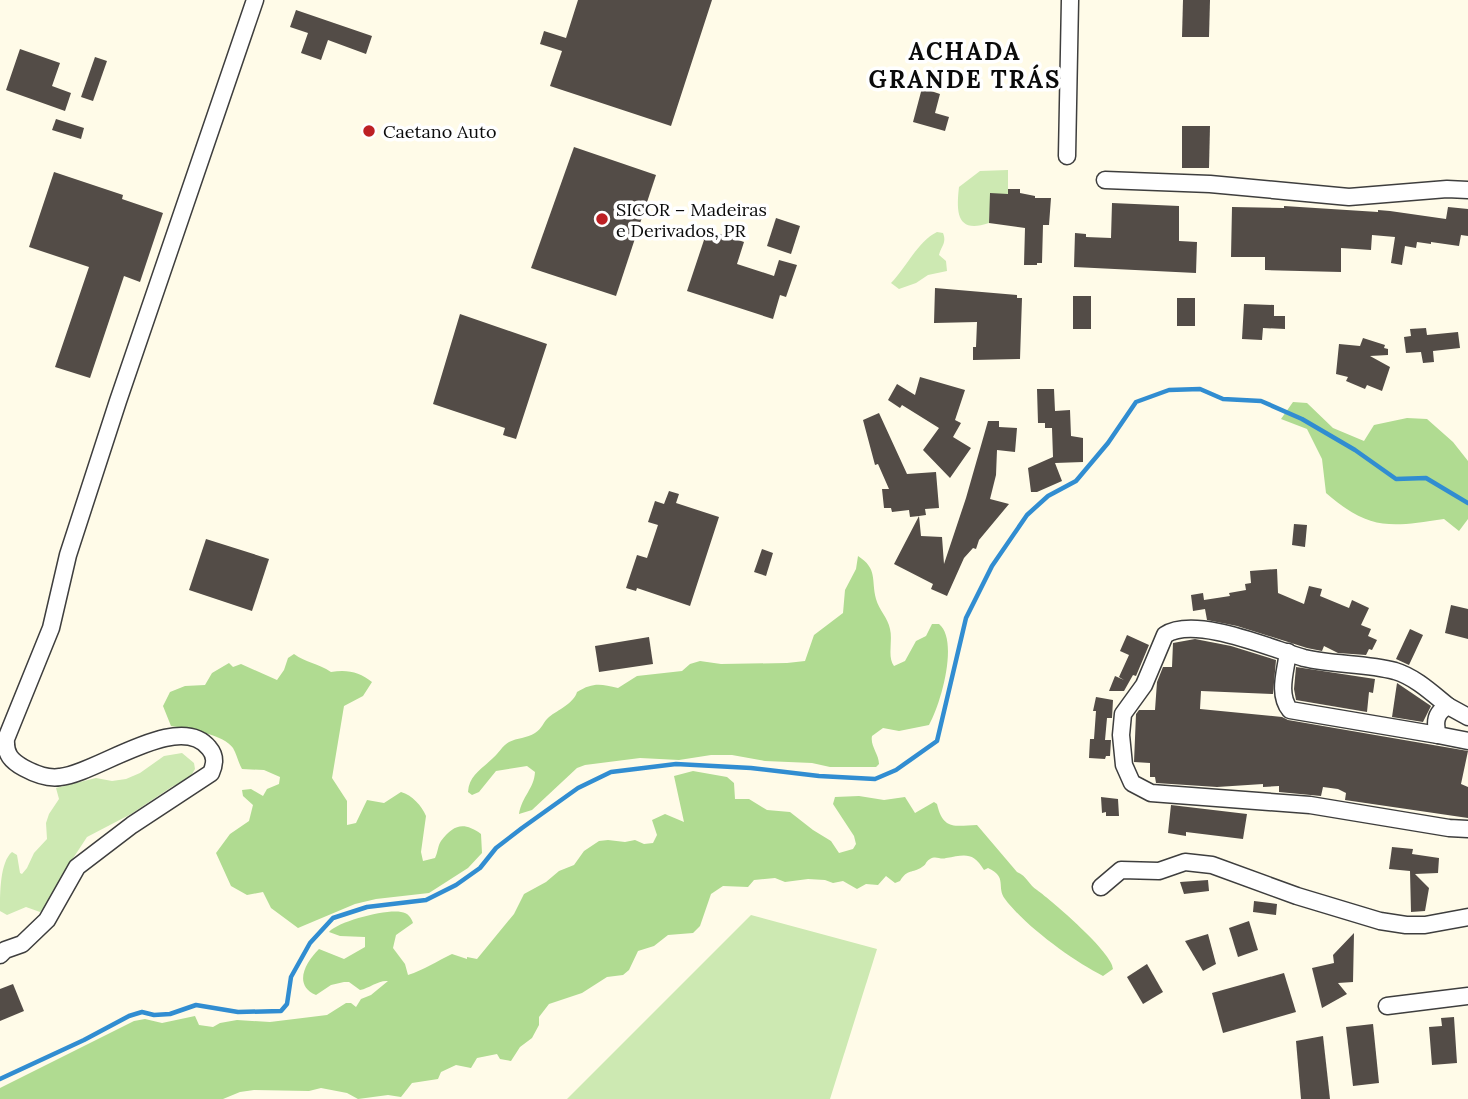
<svg xmlns="http://www.w3.org/2000/svg" width="1468" height="1099" viewBox="0 0 1468 1099" font-family="Lora,serif">
<style>
.green{fill:#cde9b2}
.forest{fill:#b0db91}
.lines{fill:none;stroke-linecap:round;stroke-linejoin:round}
.stream{stroke:#318dd1;stroke-width:4.5}
.building{fill:#534c47}
.minor-casing{stroke:#3e3e3e;stroke-width:19}
.minor{stroke:#fff;stroke-width:16}
.poi-dot{fill:#bd2024;stroke:#fff;stroke-width:2.5}
.labels{text-anchor:middle;dominant-baseline:central;stroke-width:7;stroke-linejoin:round;paint-order:stroke}
.poi-label{font-size:18px;fill:#0b0b0b;stroke:#fff;text-anchor:start}
.district-label{font-size:24px;font-weight:bold;letter-spacing:2px;fill:#0b0b0b;stroke:#fff}
</style>
<rect width="100%" height="100%" fill="#fffbe8"/>
<g class="green">
<path d="M1008 170V197L991 194 989 223C957 234 956 213 959 187L980 171Z"/>
<path d="M937 232 943 233C947 243 941 246 939 255L946 261 947 271 928 275 916 283 899 289 891 283C906 268 918 241 937 232Z"/>
<path d="M182 753 194 763 195 769 189 779 180 785 173 786 131 814 87 837 66 869 44 909 40 912 26 907 7 915 0 911C0 893 0 862 12 852L17 855 20 873 22 874 27 868 34 853 47 839 46 823 49 814 59 799 56 788 96 778 112 781 126 779 140 773 164 756Z"/>
<path d="M751 915 877 949 830 1099H567Z"/>
</g>
<g class="forest">
<path d="M1293 402 1307 403 1333 428 1364 441 1374 425 1407 418 1427 419 1453 442 1468 461V519L1459 531 1444 519C1390 527 1370 531 1326 493L1322 459 1307 429 1281 419Z"/>
<path d="M858 556C878 569 871 579 876 599 879 610 888 618 890 629 893 641 887 657 894 666L905 661 916 641 926 636 932 624H939C959 640 941 704 929 725L899 731 883 728 872 736C870 746 879 754 879 764L876 767H830L812 763 765 761 732 755H711L679 760 640 758 585 765 577 768 532 810 519 814C522 796 534 789 535 772L527 766 496 771 479 792 472 795 468 792C469 775 482 769 493 758 498 754 503 745 509 742 517 738 527 738 535 733 542 729 543 722 549 717 558 710 574 703 577 692 593 682 601 684 618 688L637 676 682 671 690 664 700 661 721 664 787 663 805 661 814 635 843 613 845 590 856 569Z"/>
<path d="M294 654C306 663 318 663 331 672 347 669 360 672 372 682L363 696 344 706 332 778 347 801V825L356 823 367 800 384 803 401 792C412 795 422 806 426 816L421 852 423 861 435 858C438 852 438 845 441 841 454 824 464 822 481 834L482 853 468 868 429 893 376 899 355 904 298 928 271 908 263 892 247 895 231 886 216 853 230 834 249 821 253 805 243 796 242 790 251 789 263 796 267 789 279 784 280 777 264 770 242 769C238 762 237 755 233 748 225 735 186 728 171 726L163 706 170 692 185 686 205 685 212 673 229 663 233 667 241 664 277 680 284 670 288 658Z"/>
<path d="M693 771 727 777 734 783 735 799H749L767 810 790 812 813 830 831 841 839 853 853 849 856 844 854 836 833 804 835 797 859 796 884 800 905 797 915 813 934 802 937 804C943 830 954 826 977 825L1017 872C1027 876 1029 885 1037 890 1052 901 1113 953 1113 969L1103 976C1073 961 1025 926 1005 899 996 887 1008 877 988 868L984 870C973 851 964 855 946 858 940 860 936 855 930 859 924 863 928 863 922 867 912 874 908 868 900 881L895 883 886 876 878 885 866 884 857 889 843 881 833 883 825 880 808 879 785 882 775 878 754 880 748 887 723 886 711 894 700 926 693 933 668 935 654 946 638 951 629 970 623 975 607 977 582 993 549 1004 539 1017V1025L532 1038 520 1047 511 1061 500 1059 497 1054 477 1058 471 1068 456 1065 441 1072 438 1079 412 1083 401 1097 388 1095 358 1099 347 1093 321 1088 309 1091 254 1090 240 1092 223 1099H0V1088L134 1021 145 1019 162 1023 195 1016 199 1025 213 1027 220 1023 237 1020 270 1022 327 1015 346 1003H351L356 1007 361 999 371 995 388 981C378 980 370 988 360 990L349 982H344L331 985 316 995C293 985 305 963 319 949L344 959 365 947V937L340 936 329 932C339 921 386 909 401 912 408 913 411 917 413 923L396 935 393 948 405 964 408 975C424 970 437 961 452 954L467 959V957L477 959 514 914 524 894 546 882 559 871 574 865 584 851 599 841 608 840 625 842 635 840 644 844 653 843 657 835 652 820 665 814 684 822 674 776Z"/>
</g>
<g class="lines">
<path class="stream" d="M0 1079 84 1040 129 1016 142 1012 154 1015 170 1014 196 1005 238 1012 281 1011 287 1004 291 977 310 943 333 918 367 907 426 900 456 885 480 868 496 848 522 828 578 788 611 772 676 764 751 768 819 776 875 779 896 770 937 741 966 618 992 566 1027 515 1048 496 1076 481 1108 443 1136 402 1169 390 1200 389 1223 399 1261 401 1302 419 1355 450 1396 479 1426 478 1468 503"/>
</g>
<g class="building">
<path d="M578 0H712L671 126 550 86 562 51 540 44 544 31 566 38Z"/>
<path d="M1183 0H1210L1209 37H1182Z"/>
<path d="M296 10 372 36 366 54 328 40 321 60 301 53 308 33 290 27Z"/>
<path d="M20 49 60 63 52 86 71 93 65 111 6 90Z"/>
<path d="M95 57 107 61 93 101 81 97Z"/>
<path d="M922 88 940 94 935 113 949 117 945 131 913 122Z"/>
<path d="M56 119 84 128 81 139 52 130Z"/>
<path d="M1182 126H1210L1209 168H1182Z"/>
<path d="M574 147 656 175 616 296 531 268Z"/>
<path d="M54 172 123 195 122 199 163 213 140 282 124 276 90 378 55 367 89 267 29 247Z"/>
<path d="M1008 189H1020V193L1035 196V198H1051L1049 225H1043L1042 263H1037V265H1024L1025 228 989 223 990 193 1008 194Z"/>
<path d="M1112 203 1179 206V241L1197 242 1196 273 1074 267 1075 233 1086 234V237L1111 238Z"/>
<path d="M1284 206 1378 212V210L1390 211 1446 219 1448 207 1468 209V236L1461 235 1459 246 1431 242V244L1417 242 1416 248 1405 246 1402 265 1391 263 1395 237 1372 235 1371 250 1341 248V272L1265 270V257H1231L1232 207 1284 208Z"/>
<path d="M776 218 800 226 791 254 767 246Z"/>
<path d="M697 226 744 242 737 264 774 276 779 260 797 265 786 297 780 295 773 319 687 291 704 240 693 237Z"/>
<path d="M935 288 1017 295V298H1022L1020 359 973 360V347H976L977 322 934 323Z"/>
<rect x="1073" y="296" width="18" height="33"/>
<rect x="1177" y="298" width="18" height="28"/>
<path d="M1244 304 1274 305V316H1285V329L1263 328 1262 340 1242 339Z"/>
<path d="M460 314 547 344 516 439 503 435 505 428 433 404Z"/>
<path d="M1426 328 1427 335 1458 332 1460 348 1433 351 1434 362 1423 363 1421 352 1406 353 1404 337 1411 336 1410 329Z"/>
<path d="M1363 338 1385 345 1384 348 1388 349V355L1370 356 1390 367 1382 391 1367 385 1365 389 1346 381 1348 377 1336 374 1339 344 1360 346Z"/>
<path d="M920 377 965 390 955 420 961 423 953 437 971 448 950 478 923 450 939 428 902 405 900 408 888 400 897 384 915 395Z"/>
<path d="M1037 389H1054L1055 411 1070 410 1071 436 1083 438V462L1055 463 1062 481 1037 492H1031L1028 468 1053 457 1052 428H1045V423H1038Z"/>
<path d="M879 413 907 474 936 472 939 508 925 509 926 515 919 516 921 536 942 537 944 564 966 498 988 421H999V427L1017 428 1015 452 997 450 996 475 990 499 1009 504 979 540 976 549 973 548 964 558 947 596 931 589 933 584 894 564 919 516 910 517 909 510 892 512 891 508H884L882 489H889L878 464 875 465 863 420Z"/>
<path d="M669 491 679 494 676 503 719 517 690 606 637 588 636 591 626 588 637 555 647 558 643 570 658 525 648 522 655 501 664 504Z"/>
<path d="M1294 524 1307 525 1305 547 1292 545Z"/>
<path d="M206 539 269 559 252 611 189 590Z"/>
<path d="M762 549 773 553 766 576 754 572Z"/>
<path d="M1277 569 1278 593 1304 604 1309 586 1322 589 1320 596 1349 608 1352 600 1369 608 1361 625 1371 629 1368 636 1377 640 1372 650 1369 649 1366 655 1338 653 1324 646 1322 651 1307 648 1237 626 1207 620 1205 609 1193 611 1191 595 1203 593 1204 600 1230 596 1229 593 1246 590 1245 584 1251 583 1250 571Z"/>
<path d="M1451 605 1468 609V639L1445 633Z"/>
<path d="M1410 629 1423 635 1409 665 1396 659Z"/>
<path d="M1127 635 1149 645 1136 676 1133 675 1124 691H1109L1115 676 1124 680 1119 677 1129 655 1120 651Z"/>
<path d="M649 637 653 664 599 672 595 646Z"/>
<path d="M1195 639 1231 646 1276 660 1273 694 1201 691 1200 709 1282 717 1288 720 1468 751 1461 784 1468 787V818L1345 800 1346 793 1338 789 1323 787 1321 796 1279 792V786L1263 787V784L1217 787 1156 783 1155 777H1150V763L1134 762 1136 714 1139 710H1155L1157 682 1163 667H1172L1173 643Z"/>
<path d="M1296 667 1375 679 1373 693 1369 692 1367 712 1296 700 1294 689Z"/>
<path d="M1397 683 1431 706 1423 722 1392 717Z"/>
<path d="M1096 697 1113 700 1112 718H1107L1105 740H1111L1110 756H1106L1105 759 1089 758 1090 739H1094L1096 711H1093Z"/>
<path d="M1101 797 1118 799 1119 816H1106V812L1102 813Z"/>
<path d="M1171 805 1247 814 1243 839 1186 832V836L1168 833Z"/>
<path d="M1392 847 1413 849 1412 854 1439 858 1438 873 1415 874 1429 888 1425 911 1411 912 1410 871 1389 869Z"/>
<path d="M1208 880 1209 891 1184 894 1180 882Z"/>
<path d="M1254 901 1277 904 1276 915 1253 912Z"/>
<path d="M1249 921 1258 950 1238 957 1229 928Z"/>
<path d="M1354 933 1353 982 1338 983 1347 994 1322 1008 1312 968 1334 963 1333 955Z"/>
<path d="M1208 934 1216 964 1203 971 1185 941Z"/>
<path d="M1147 964 1163 992 1143 1004 1127 977Z"/>
<path d="M1284 973 1296 1012 1223 1033 1212 993Z"/>
<path d="M13 984 24 1011 0 1021V989Z"/>
<path d="M1454 1017 1457 1063 1432 1065 1429 1027 1442 1026 1441 1018Z"/>
<path d="M1373 1024 1379 1083 1353 1086 1346 1027Z"/>
<path d="M1323 1036 1330 1099H1301L1296 1041Z"/>
</g>
<g class="lines">
<defs>
<g id="minor">
<path d="M1067 156 1070 0"/>
<path d="M1105 180 1210 184 1349 197 1447 189 1468 190"/>
<path d="M1288 652C1286 670 1277 694 1290 710L1438 735"/>
<path d="M1448 706C1432 693 1415 677 1395 671 1366 663 1333 665 1304 658 1272 649 1195 615 1165 635L1144 685 1123 714 1121 735 1124 765 1132 783 1151 793 1310 805 1449 828 1468 829"/>
<path d="M1468 717 1448 706C1436 712 1434 722 1438 735L1468 741"/>
<path d="M1101 887 1121 870 1159 871 1185 862 1212 865 1297 896 1380 921 1406 925H1425L1468 917"/>
<path d="M0 955 5 950 22 944 47 920 77 867 132 825 211 773C215 764 216 756 209 748 179 710 96 774 60 777 47 779 35 774 24 768 11 761 5 754 6 739L51 628 68 555 118 401 255 0"/>
<path d="M1387 1006 1468 996"/>
</g>
</defs>
<use href="#minor" class="minor-casing"/>
<use href="#minor" class="minor"/>
</g>
<g class="poi-dot">
<circle cx="369" cy="131" r="7"/>
<circle cx="602" cy="219" r="7"/>
</g>
<g class="labels">
<g class="poi-label">
<text x="383" y="131">Caetano Auto</text>
<text x="616" y="209">SICOR – Madeiras<tspan x="616" dy="21">e Derivados, PR</tspan></text>
</g>
<g class="district-label">
<text x="965" y="51">ACHADA<tspan x="965" dy="28">GRANDE TRÁS</tspan></text>
</g>
</g>
</svg>
